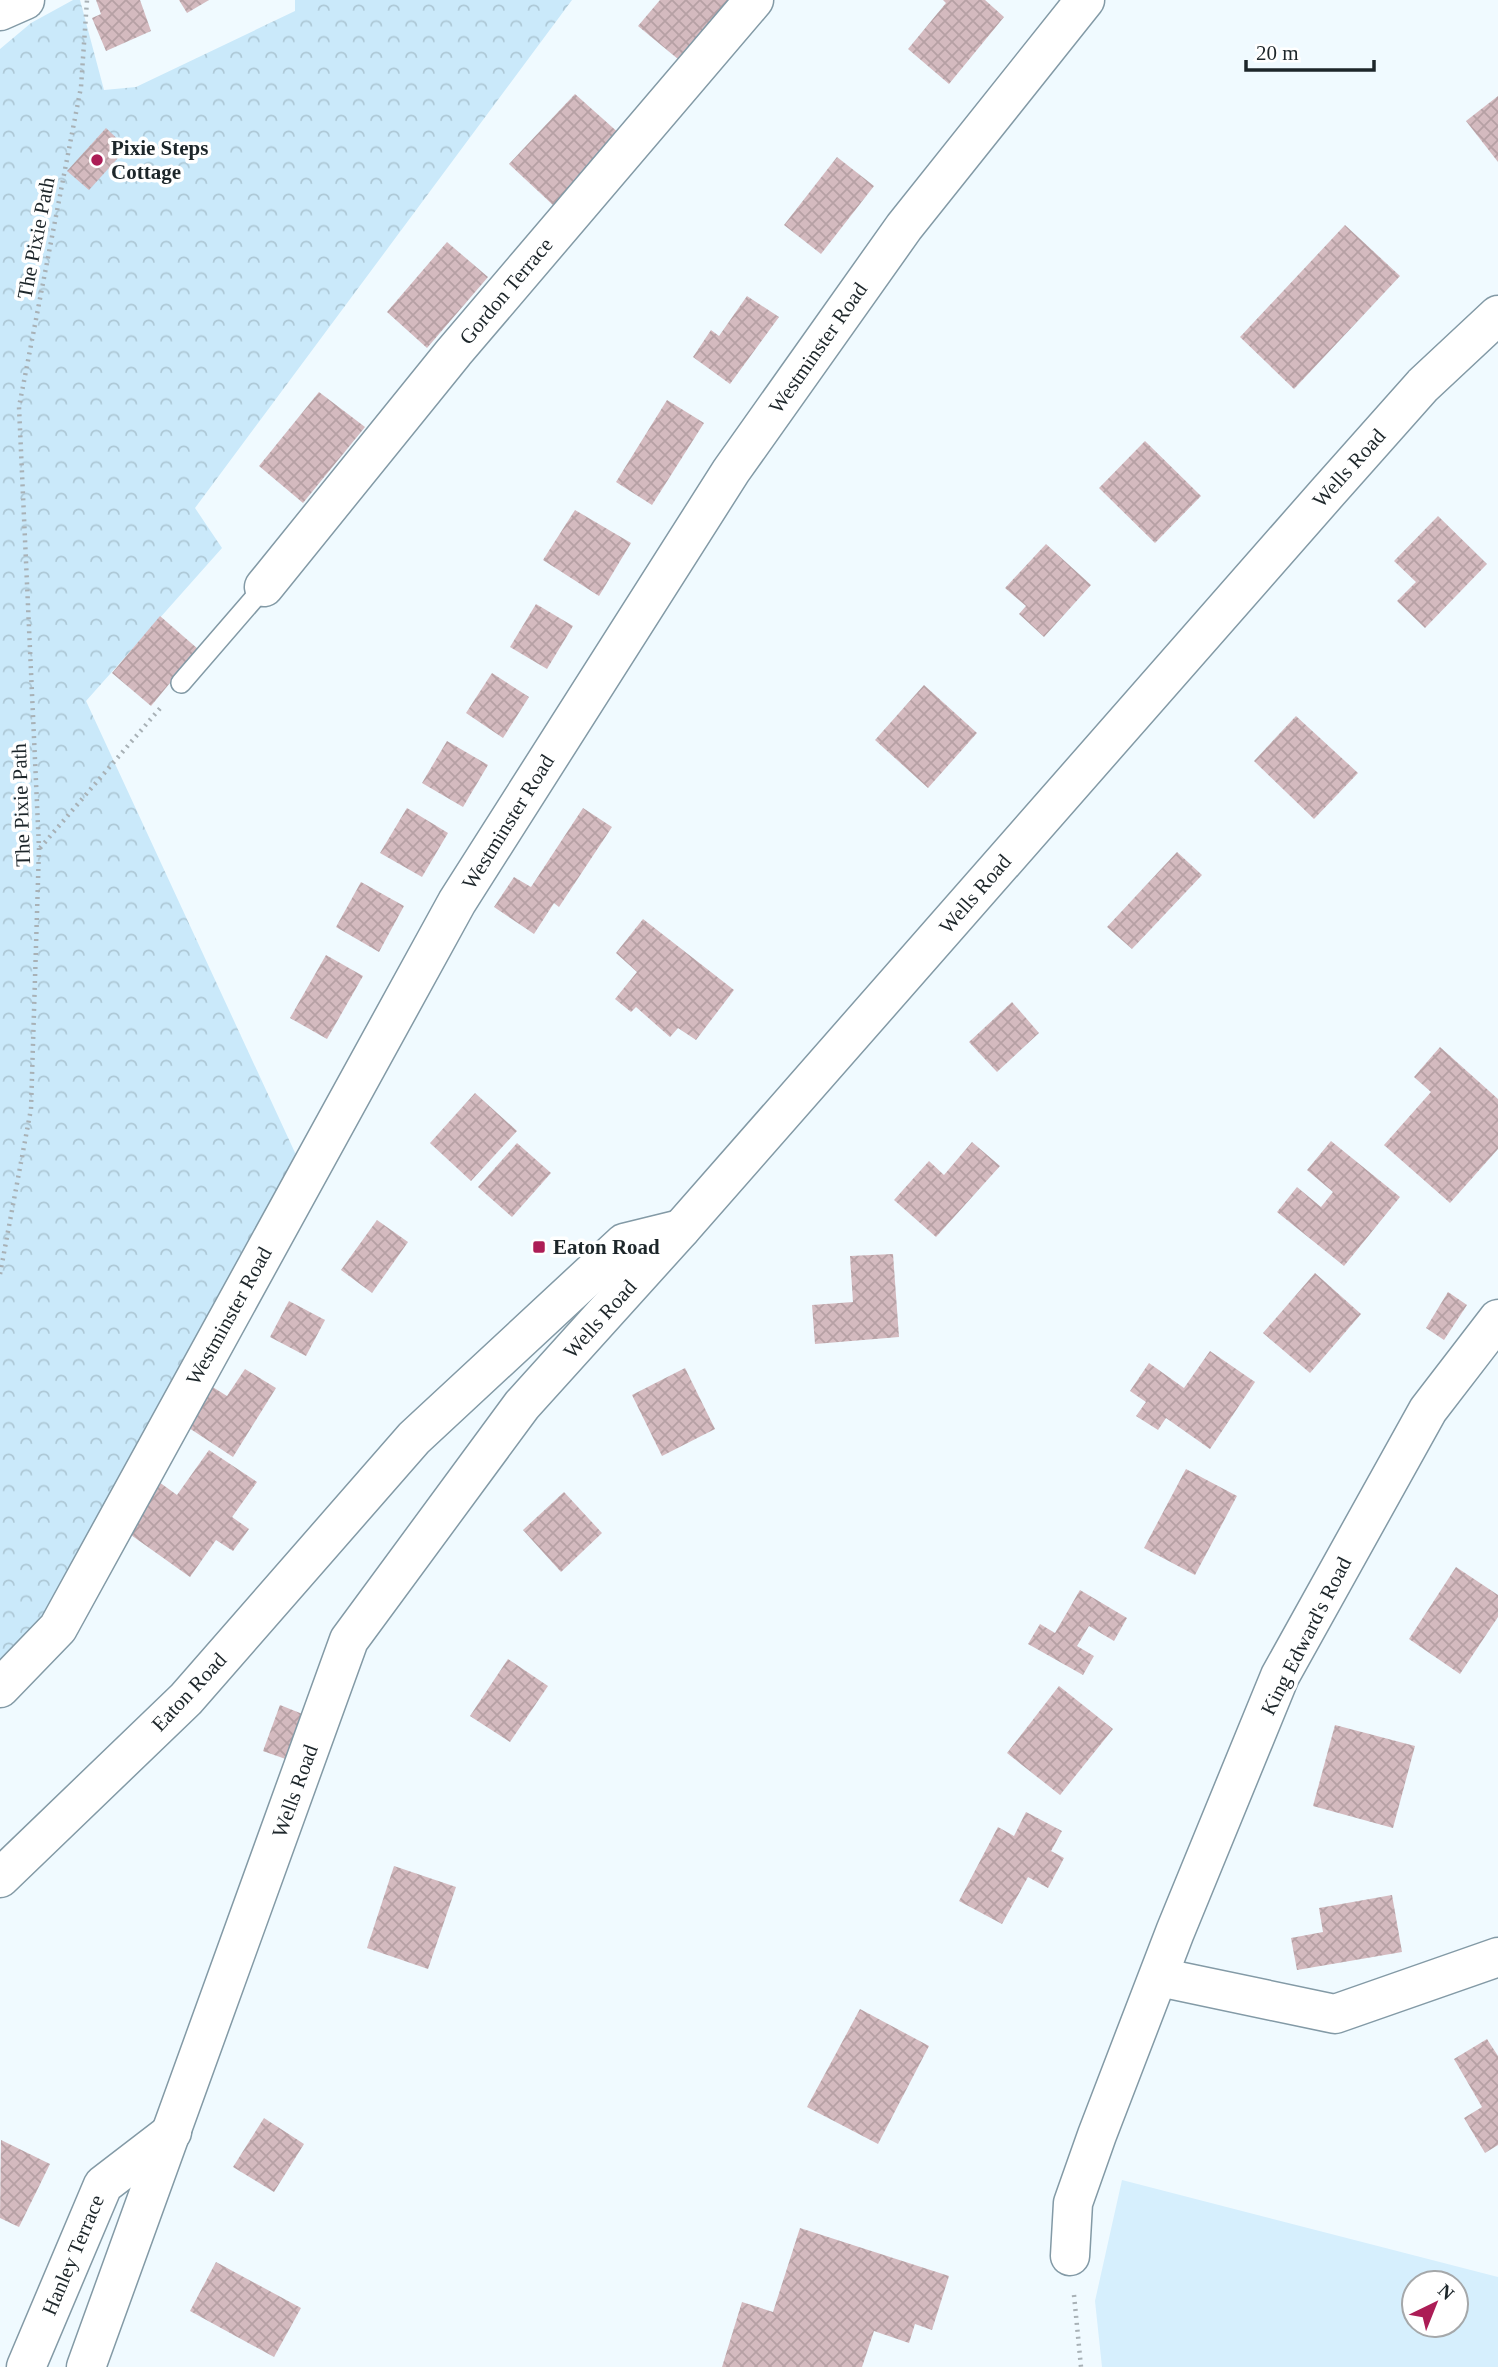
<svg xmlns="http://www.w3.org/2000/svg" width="1498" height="2367" viewBox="0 0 1498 2367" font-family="'Times New Roman',serif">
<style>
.built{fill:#d6effd;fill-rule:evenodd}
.forest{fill:url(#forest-crowns)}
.building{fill:url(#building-cross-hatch)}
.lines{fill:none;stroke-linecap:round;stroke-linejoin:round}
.service-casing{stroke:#839aa6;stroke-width:22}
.minor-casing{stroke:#839aa6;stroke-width:41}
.trunk-casing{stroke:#839aa6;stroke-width:41}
.path{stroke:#a8b1b6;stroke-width:4.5;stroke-dasharray:2 5;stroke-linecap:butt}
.service{stroke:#fff;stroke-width:19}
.minor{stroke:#fff;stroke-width:38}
.trunk{stroke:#fff;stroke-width:38}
.poi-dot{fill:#ac1d56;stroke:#fff;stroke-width:2.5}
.labels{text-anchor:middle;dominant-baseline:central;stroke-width:7;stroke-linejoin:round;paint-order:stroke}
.poi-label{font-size:21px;font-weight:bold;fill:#1d262a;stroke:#fff;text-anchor:start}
.street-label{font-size:21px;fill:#1d262a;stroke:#fff}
</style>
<defs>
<pattern id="forest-crowns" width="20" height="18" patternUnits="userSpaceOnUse" patternTransform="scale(1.75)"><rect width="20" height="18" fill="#cae9fa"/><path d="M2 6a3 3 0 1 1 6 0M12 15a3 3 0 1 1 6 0" fill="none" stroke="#adc8d6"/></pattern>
<pattern id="building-cross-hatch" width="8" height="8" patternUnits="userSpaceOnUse" patternTransform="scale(1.75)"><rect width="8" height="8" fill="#d4babf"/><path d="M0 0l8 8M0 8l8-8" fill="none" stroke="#b6a0a4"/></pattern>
</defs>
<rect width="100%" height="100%" fill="#f0faff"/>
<path class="built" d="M1122 2180 1498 2277V2367H1102L1095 2301ZM1414 2283H1456V2325H1414Z"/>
<path class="forest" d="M73 0H80L104 90 136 87 295 11V0H572L195 508 222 548 86 701 303 1170 0 1693V49L31 23Z"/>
<g class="building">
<path d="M96 0H140L151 31 106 51 92 18 101 14Z"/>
<path d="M179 0H209L187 13Z"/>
<path d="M660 0H737L684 64 638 26Z"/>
<path d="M943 0H985L1004 17 949 84 908 49 946 3Z"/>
<path d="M575 94 621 135 554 206 509 164Z"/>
<path d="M1498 96V162L1466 121Z"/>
<path d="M106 128 127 148 89 190 67 171Z"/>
<path d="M837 157 874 186 821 254 784 225Z"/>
<path d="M1345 225 1400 276 1294 389 1240 337Z"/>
<path d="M447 242 488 277 427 348 387 312Z"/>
<path d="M747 296 779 317 730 384 693 357 711 330 719 336Z"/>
<path d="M319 392 365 427 303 503 259 466Z"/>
<path d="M667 400 704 423 652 505 616 482Z"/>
<path d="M1145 441 1201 496 1155 543 1099 488Z"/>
<path d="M575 510 631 543 599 596 543 560Z"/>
<path d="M1438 516 1487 564 1425 628 1397 601 1416 582 1394 561Z"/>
<path d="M1046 544 1091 585 1044 637 1019 614 1026 606 1005 588Z"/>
<path d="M536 604 573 626 547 669 510 647Z"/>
<path d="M160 616 198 649 151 706 112 673Z"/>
<path d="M492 673 529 697 503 738 466 713Z"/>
<path d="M924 685 977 733 928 788 875 740Z"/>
<path d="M1296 716 1358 773 1314 819 1254 761Z"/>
<path d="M447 741 488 765 463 807 422 783Z"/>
<path d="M407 808 448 833 422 877 380 853Z"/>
<path d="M583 808 612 827 559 907 554 903 534 934 494 907 514 877 531 887Z"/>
<path d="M1177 852 1202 875 1132 949 1107 927Z"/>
<path d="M361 882 404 906 379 952 336 927Z"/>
<path d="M643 919 734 990 696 1040 678 1028 670 1037 636 1007 631 1012 615 999 637 972 616 953Z"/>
<path d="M326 955 363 976 327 1039 290 1018Z"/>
<path d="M1012 1002 1039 1033 997 1072 969 1042Z"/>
<path d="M1440 1047 1498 1099V1149L1450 1203 1384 1145 1431 1092 1414 1077Z"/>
<path d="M475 1093 517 1131 471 1181 430 1143Z"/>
<path d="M1331 1141 1400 1197 1344 1266 1277 1212 1297 1187 1321 1207 1333 1192 1307 1170Z"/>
<path d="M972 1142 1000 1166 936 1237 894 1200 929 1161 944 1175Z"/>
<path d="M517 1143 551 1173 512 1217 478 1187Z"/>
<path d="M377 1220 408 1242 372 1293 341 1270Z"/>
<path d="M893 1254 899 1337 815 1344 812 1305 853 1302 850 1256Z"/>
<path d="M1315 1273 1361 1314 1310 1373 1263 1333Z"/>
<path d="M1448 1292 1467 1305 1444 1340 1426 1328Z"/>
<path d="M289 1301 325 1320 306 1356 270 1337Z"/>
<path d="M1210 1351 1255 1382 1210 1449 1166 1418 1158 1430 1136 1416 1146 1402 1130 1391 1149 1363 1184 1388Z"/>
<path d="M685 1368 715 1429 662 1456 632 1395Z"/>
<path d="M245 1369 276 1388 233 1457 186 1426 211 1386 227 1396Z"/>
<path d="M209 1450 257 1482 232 1517 249 1529 233 1551 216 1540 190 1577 124 1530 159 1482 177 1495Z"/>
<path d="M1186 1469 1237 1496 1195 1575 1144 1548Z"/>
<path d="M564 1492 602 1533 561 1572 523 1530Z"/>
<path d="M1456 1567 1498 1595V1617L1460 1674 1409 1639Z"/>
<path d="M1080 1590 1127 1618 1114 1641 1089 1626 1077 1646 1094 1656 1083 1675 1028 1644 1040 1624 1055 1633Z"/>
<path d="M508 1659 548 1686 510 1742 470 1716Z"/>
<path d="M1059 1686 1113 1729 1060 1795 1007 1753Z"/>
<path d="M280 1705 310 1717 294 1762 263 1751Z"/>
<path d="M1335 1725 1415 1746 1393 1828 1313 1806Z"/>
<path d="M1026 1812 1062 1831 1051 1851 1064 1858 1048 1888 1028 1877 1002 1924 959 1901 998 1827 1014 1836Z"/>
<path d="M394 1866 456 1887 428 1969 367 1948Z"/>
<path d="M1392 1895 1402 1952 1297 1970 1291 1938 1323 1932 1319 1908Z"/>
<path d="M860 2009 929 2046 878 2144 807 2107Z"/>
<path d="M1487 2039 1498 2056V2145L1485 2153 1464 2118 1482 2107 1454 2059Z"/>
<path d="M264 2118 304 2144 274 2192 233 2167Z"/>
<path d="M1 2140 50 2164 19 2227 0 2218Z"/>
<path d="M800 2228 949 2276 932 2330 915 2324 909 2343 874 2331 862 2367H722L742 2302 773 2312Z"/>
<path d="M216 2262 301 2308 274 2357 190 2311Z"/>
</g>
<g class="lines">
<defs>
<path id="service" d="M181 683 264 587"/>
<g id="minor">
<path d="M0 11 25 0"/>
<path d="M264 587 454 352 754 0"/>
<path d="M0 1688 58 1628 457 902 731 471 904 227 1085 0"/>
<path d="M0 1878 186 1699 414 1438 624 1243 681 1229"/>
<path d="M1159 1977 1335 2014 1498 1957"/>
<path d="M1070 2256 1073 2203 1097 2135 1175 1932 1280 1676 1428 1410 1498 1319"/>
<path d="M26 2367 103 2185 172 2132"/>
</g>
<path id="trunk" d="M86 2367 349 1640 522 1405 681 1229 1327 493 1423 385 1498 315"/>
</defs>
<use href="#service" class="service-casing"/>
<use href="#minor" class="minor-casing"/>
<use href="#trunk" class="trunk-casing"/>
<g class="path">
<path d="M40 848 162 706"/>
<path d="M0 1274 31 1109 39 848 19 407 81 87 87 0"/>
<path d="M1074 2295 1081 2367"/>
</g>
<use href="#service" class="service"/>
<use href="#minor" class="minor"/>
<use href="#trunk" class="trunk"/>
</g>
<g class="poi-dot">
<circle cx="97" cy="160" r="7"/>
<rect x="532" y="1240" width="14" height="14" rx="3.5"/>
</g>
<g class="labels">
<g class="poi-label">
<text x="111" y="148">Pixie Steps<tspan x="111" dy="24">Cottage</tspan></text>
<text x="553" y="1247">Eaton Road</text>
</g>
<g class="street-label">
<text transform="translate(36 238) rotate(-79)">The Pixie Path</text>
<text transform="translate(506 291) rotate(-50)">Gordon Terrace</text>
<text transform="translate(818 348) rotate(-55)">Westminster Road</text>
<text transform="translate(1349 468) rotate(-48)">Wells Road</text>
<text transform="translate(21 805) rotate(-92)">The Pixie Path</text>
<text transform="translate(508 822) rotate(-58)">Westminster Road</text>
<text transform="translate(975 894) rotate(-49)">Wells Road</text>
<text transform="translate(229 1316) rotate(-61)">Westminster Road</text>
<text transform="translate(600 1319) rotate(-48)">Wells Road</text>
<text transform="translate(1306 1636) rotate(-63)">King Edward's Road</text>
<text transform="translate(189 1692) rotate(-47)">Eaton Road</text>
<text transform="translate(295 1791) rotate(-70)">Wells Road</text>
<text transform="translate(73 2255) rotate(-67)">Hanley Terrace</text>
</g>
</g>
<g transform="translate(1435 2304) rotate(43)"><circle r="33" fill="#ffffff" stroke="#a5a8aa" stroke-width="2"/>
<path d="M0-5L12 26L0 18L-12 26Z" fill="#ac1d56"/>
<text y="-10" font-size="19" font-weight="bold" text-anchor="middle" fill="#1d262a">N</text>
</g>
<path d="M1246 60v10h128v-10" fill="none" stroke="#1d262a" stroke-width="3.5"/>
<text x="1256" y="60" font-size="21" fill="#1d262a" stroke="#ffffff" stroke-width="5" paint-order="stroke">20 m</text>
</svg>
